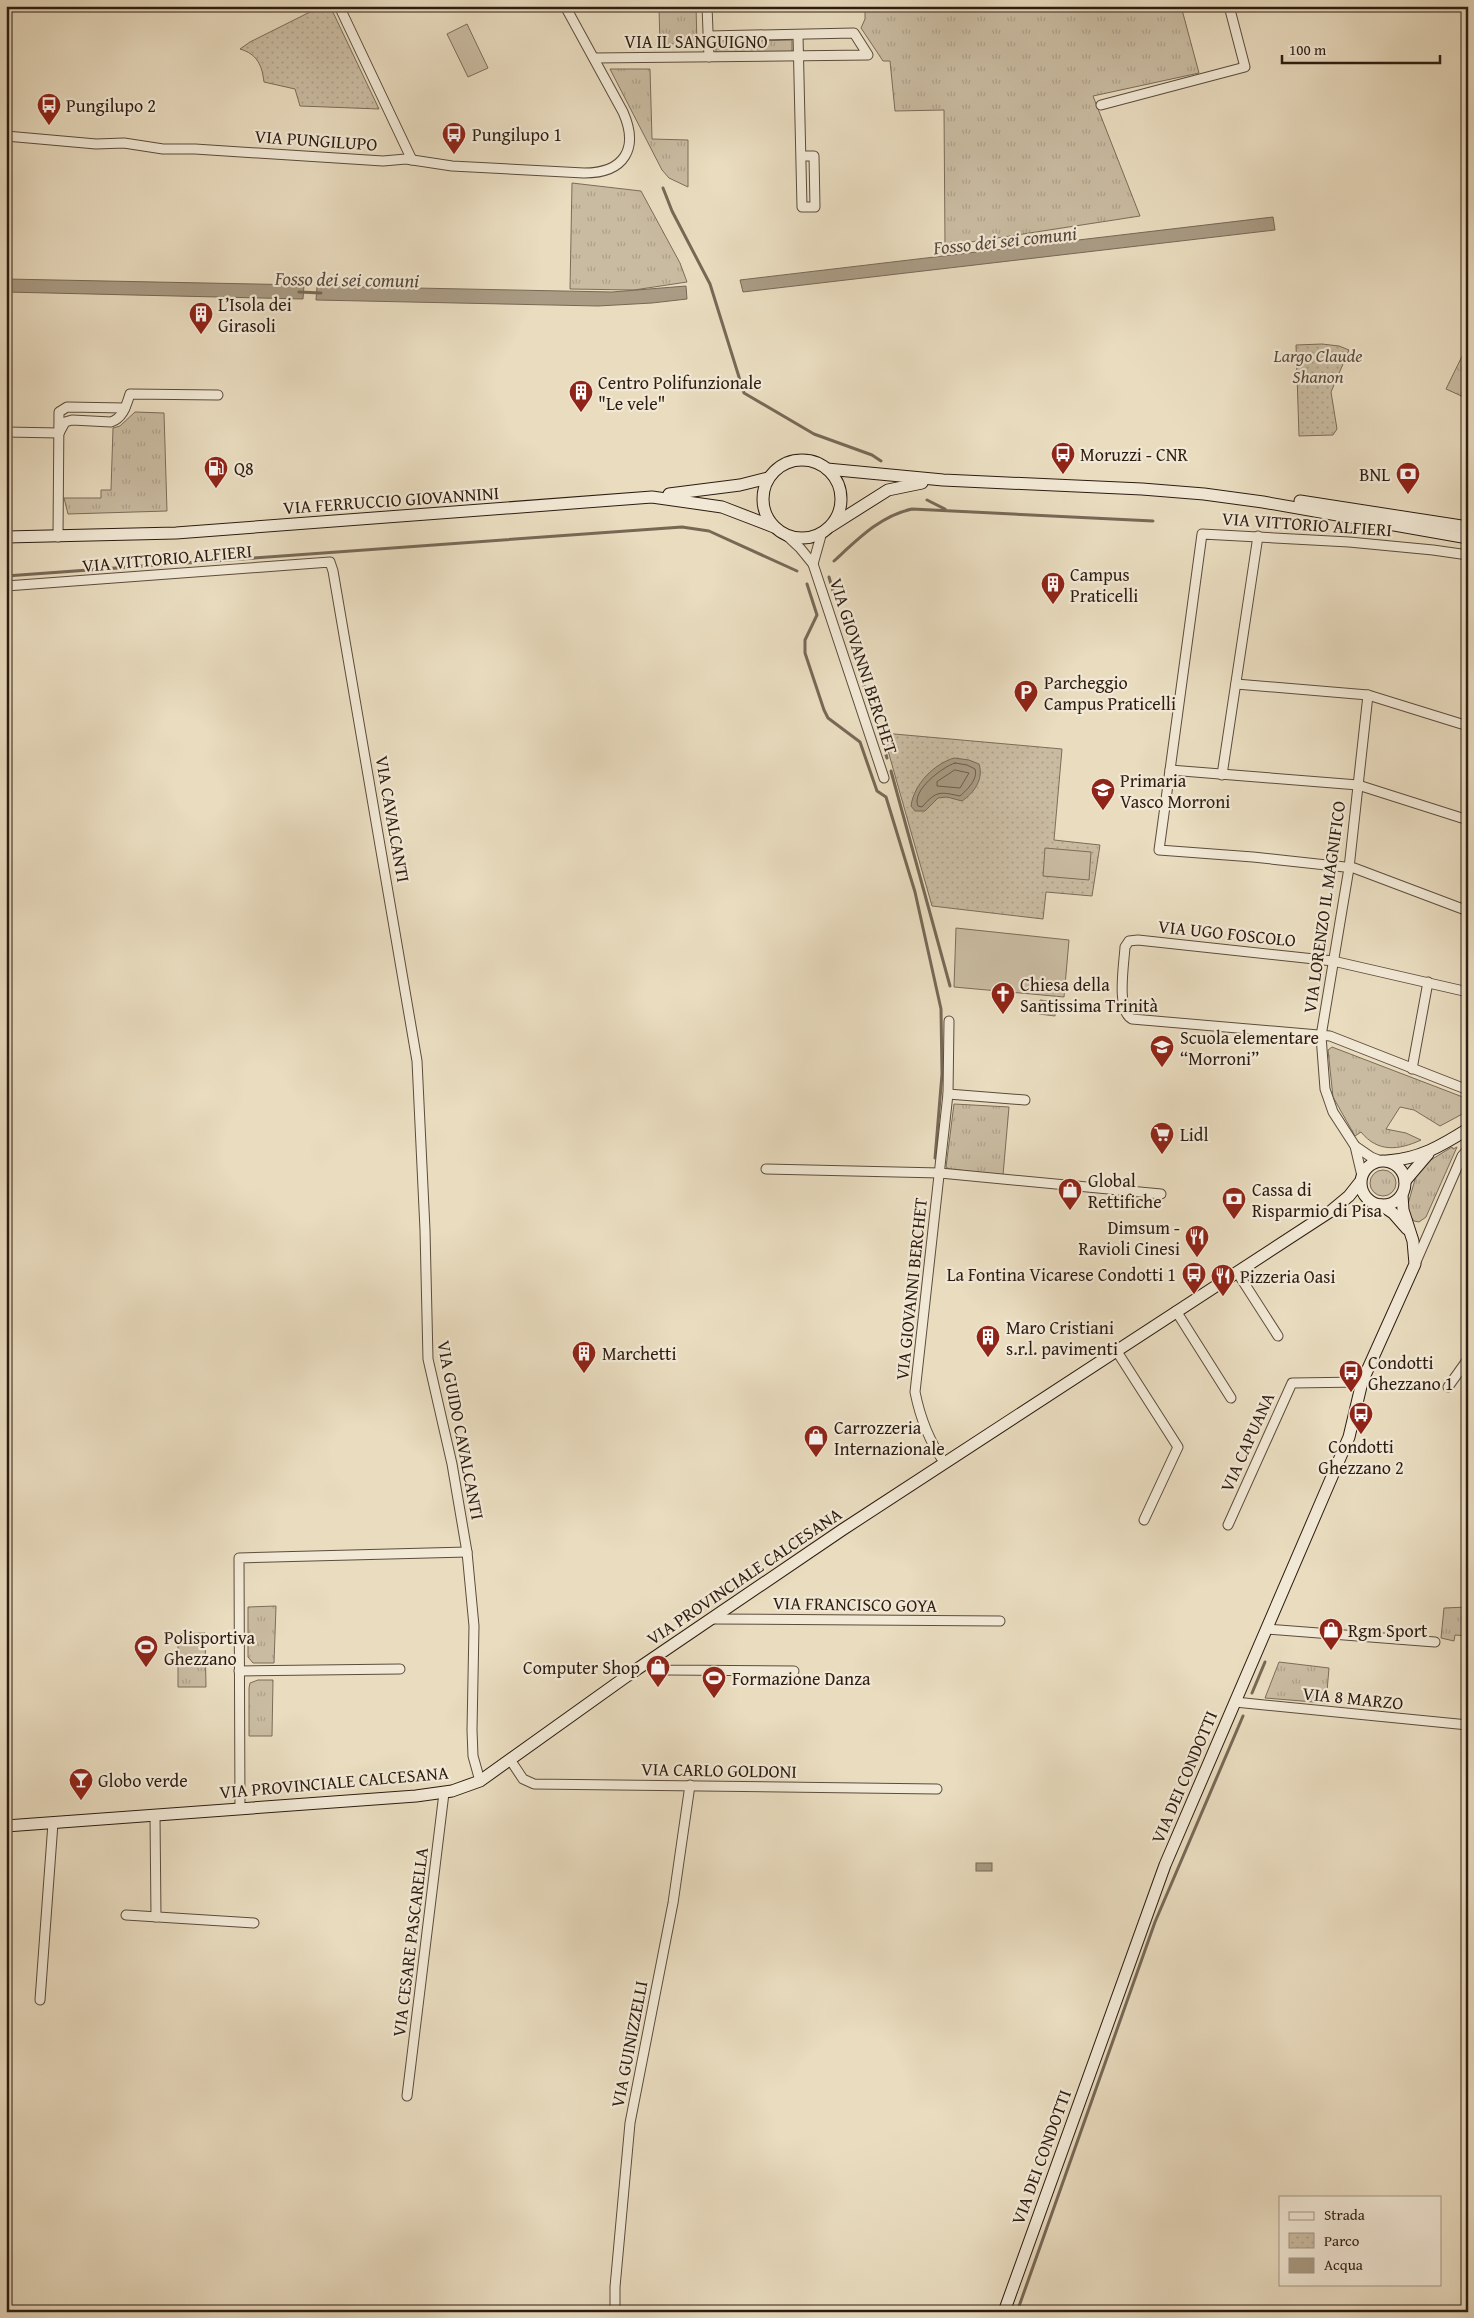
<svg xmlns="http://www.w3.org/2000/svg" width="1474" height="2318" viewBox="0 0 1474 2318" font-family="'Gentium Book Plus',serif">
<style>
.grass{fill:url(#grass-tufts);stroke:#7b6c59}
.park{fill:url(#park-dots);stroke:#7b6c59}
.garden{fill:#c9bba1;stroke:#7b6c59}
.water{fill:#a99b84;stroke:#776856}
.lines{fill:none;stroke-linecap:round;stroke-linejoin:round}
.shore{stroke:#6b5c4a;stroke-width:1}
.stream{stroke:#776856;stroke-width:3}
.street-casing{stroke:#5c4c3c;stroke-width:11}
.secondary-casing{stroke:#2d1c11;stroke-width:13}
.street{stroke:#f1e8d5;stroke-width:9}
.secondary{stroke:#f1e8d5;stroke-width:11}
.labels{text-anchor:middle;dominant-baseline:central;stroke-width:4.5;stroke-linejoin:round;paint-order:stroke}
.street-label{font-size:18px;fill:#2d1c11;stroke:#f1e8d5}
.poi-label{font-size:18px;fill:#2d1c11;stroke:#f1e8d5;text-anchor:start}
.park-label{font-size:18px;font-style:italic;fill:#5c4c3c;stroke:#f1e8d5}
.water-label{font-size:19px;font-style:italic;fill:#584839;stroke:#f1e8d5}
</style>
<defs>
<pattern id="grass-tufts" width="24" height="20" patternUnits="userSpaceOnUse" patternTransform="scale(1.25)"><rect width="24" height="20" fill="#c9bba1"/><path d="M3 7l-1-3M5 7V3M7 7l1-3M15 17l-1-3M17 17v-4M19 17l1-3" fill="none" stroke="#ada08a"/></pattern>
<pattern id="park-dots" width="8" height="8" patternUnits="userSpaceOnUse" patternTransform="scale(1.25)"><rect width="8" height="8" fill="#c9bba1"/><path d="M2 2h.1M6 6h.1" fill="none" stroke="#ada08a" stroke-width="1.8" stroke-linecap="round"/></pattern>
</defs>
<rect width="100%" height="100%" fill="#e9dcbf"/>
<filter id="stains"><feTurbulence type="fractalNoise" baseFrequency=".004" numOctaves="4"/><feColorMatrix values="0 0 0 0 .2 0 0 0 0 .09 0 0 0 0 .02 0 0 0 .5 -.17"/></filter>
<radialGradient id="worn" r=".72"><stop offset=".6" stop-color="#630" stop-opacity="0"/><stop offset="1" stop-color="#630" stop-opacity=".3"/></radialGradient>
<g class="grass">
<path d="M696 6 697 44H660L659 8Z"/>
<path d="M865 6H1181L1199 73 1093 96 1140 216 945 246 944 110 895 111 890 61H883L861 28 865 19Z"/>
<path d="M792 40V53L716 54V42Z"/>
<path d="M610 69H650L652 139 688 140V187L669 178 662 170Z"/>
<path d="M572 183 641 191 680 263 687 282 634 290 570 289Z"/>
<path d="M1468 344V399L1446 389Z"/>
<path d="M135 412 164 413 167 511 68 514 64 498H101V490H111L113 428 120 426Z"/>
<path d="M1332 1047 1468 1099V1111L1440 1126 1414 1110 1400 1107 1386 1129 1406 1133 1421 1140C1399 1150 1378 1153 1361 1132L1355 1136 1333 1097 1328 1050Z"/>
<path d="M954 1104 1009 1107 1003 1175 949 1169 946 1167Z"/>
<path d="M1452 1147 1453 1149 1457 1147 1426 1217 1419 1222 1414 1221 1408 1213V1204L1416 1176 1429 1161Z"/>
<circle cx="1383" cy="1183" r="13"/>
<path d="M276 1606 274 1663H253L248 1657V1607Z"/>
<path d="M1468 1607V1636L1455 1635 1454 1641 1441 1638 1444 1608Z"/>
<path d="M205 1633 206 1687H178V1634Z"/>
<path d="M1279 1662 1329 1668 1326 1703 1265 1698Z"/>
<path d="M258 1680H273L272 1736H249V1688L250 1683Z"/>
</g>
<g class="park">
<path d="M322 6H330L379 109 300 106 295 89 264 82C262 65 257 54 240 49L250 42Z"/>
<path d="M1322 344 1339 346 1349 350 1331 392 1337 429 1333 435 1299 436 1296 345Z"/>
<path d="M883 733 1062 749 1054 840 1100 845 1092 896 1046 892 1043 919 932 906Z"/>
</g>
<g class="garden">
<path d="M467 24 488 68 468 77 447 34Z"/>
<path d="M1045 848 1091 852 1089 880 1043 876Z"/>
<path d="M956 928 1069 940 1064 997 954 987Z"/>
<path d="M1040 1000 1056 1002 1055 1016 1039 1014Z"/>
</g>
<g class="water">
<path d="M1273 217 1275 230 743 292 740 280Z"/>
<path d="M6 279 304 285 303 299 6 292Z"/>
<path d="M317 286 612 292 686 286 687 299 652 303 598 306 316 300Z"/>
<path d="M954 758 969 760 979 764C984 779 974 793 962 801L947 797 938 798 925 811H915L911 806C914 784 934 764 954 758Z"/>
<rect x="976" y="1863" width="16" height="8"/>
</g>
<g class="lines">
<g class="shore">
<path d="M955 763 967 765 975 769C978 779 968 789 960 796 940 792 937 790 922 807L918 806C911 791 942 767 955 763Z"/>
<path d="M955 770 969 773 960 788 937 786V782Z"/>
</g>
<g class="stream">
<path d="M663 188 672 211 710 284 744 393 814 434 872 455 881 461"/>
<path d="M299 292 321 293"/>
<path d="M927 500 945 509"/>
<path d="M834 561C858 539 880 516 912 509L1153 521"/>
<path d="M6 576 682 527 709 531 797 571"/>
<path d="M829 577 835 598"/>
<path d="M807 584 817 615 805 640V653L824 710 828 718 860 742 877 791 886 797 915 892 941 1009 942 1074 935 1158"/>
<path d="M862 680 878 727"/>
<path d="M880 735 887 758"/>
<path d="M891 771 950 986"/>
<path d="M1252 1693 1265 1662"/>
<path d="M1017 2312 1155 1922 1243 1716"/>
</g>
<defs>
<g id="street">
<path d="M339 6 412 160"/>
<path d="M707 6 709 57"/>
<path d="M798 35 802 207H815L814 156H801"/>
<path d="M594 58 868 55 854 33 708 36"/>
<path d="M1101 105 1245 67 1229 6"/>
<path d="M6 136 96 144 124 143 163 149H195L383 161 406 159 452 166 584 173C625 173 639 148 623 112L565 6"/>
<path d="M6 432 59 433"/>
<path d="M59 433 65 422 72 420 111 422C123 418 126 406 130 394L218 395"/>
<path d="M785 534 800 548 813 564 884 778"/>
<path d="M58 537 59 412 67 407 125 408"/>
<path d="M813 564 822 532"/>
<path d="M6 586 330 562 333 571 417 1061 425 1230 428 1359 452 1464 467 1552 474 1626 472 1730 473 1756 480 1781"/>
<path d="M1236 684 1368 695 1468 726"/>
<path d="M1368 695 1349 868 1321 1036 1325 1089 1333 1112 1355 1146 1371 1157 1381 1161"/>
<path d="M1170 770 1202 534 1349 542 1433 550 1468 555"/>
<path d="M1222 775 1258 536"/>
<path d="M1468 820 1358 785 1170 770 1159 850 1253 857 1354 868 1468 911"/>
<path d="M1468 992 1333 961 1138 940 1129 941 1125 947C1124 964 1116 1011 1132 1019L1330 1036 1468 1090"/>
<path d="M1412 1069 1428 982"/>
<path d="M948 1094 1025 1100"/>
<path d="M1355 1146 1362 1176"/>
<path d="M766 1169 940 1173 1161 1194"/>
<path d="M1415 1264 1462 1156 1468 1149"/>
<path d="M1237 1272 1278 1336"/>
<path d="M1176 1311 1231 1398"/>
<path d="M1116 1350 1178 1447 1144 1520"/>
<path d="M1448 1387 1468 1359"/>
<path d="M944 1462C929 1441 920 1417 915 1392L948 1094 949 1021"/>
<path d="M1228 1525 1292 1383 1362 1382"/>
<path d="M711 1619 1000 1621"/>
<path d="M1267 1629 1435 1642"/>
<path d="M646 1664 668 1670 794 1671"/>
<path d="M239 1671 400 1669"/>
<path d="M1235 1702 1468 1725"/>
<path d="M511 1761 523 1779 534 1784 937 1789"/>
<path d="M240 1809 239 1558 467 1552"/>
<path d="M155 1816 156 1917"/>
<path d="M126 1915 254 1923"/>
<path d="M40 2000 53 1823"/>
<path d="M407 2096 444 1793"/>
<path d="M615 2312V2287L630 2123 673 1903 690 1785"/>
</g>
<g id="secondary">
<circle cx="802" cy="499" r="39"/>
<path d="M827 469 943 480 1142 489 1204 494 1263 502 1468 538"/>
<path d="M669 494 740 485 768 478"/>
<path d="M1300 501 1468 527"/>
<path d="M831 526 888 490 922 483"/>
<path d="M6 537 176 533 652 497 722 507 774 527"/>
<circle cx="1383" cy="1183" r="22"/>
<path d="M1387 1161C1419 1159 1441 1146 1468 1129"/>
<path d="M1405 1181 1428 1154"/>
<path d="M1381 1205 1393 1213 1407 1229"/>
<path d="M6 1826 416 1796 452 1791 480 1781 627 1676 842 1530 1331 1211 1349 1196 1360 1182"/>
<path d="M1004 2312 1165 1865 1349 1437 1362 1382 1415 1264 1413 1241 1403 1210 1402 1195"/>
</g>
</defs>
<use href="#street" class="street-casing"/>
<use href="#secondary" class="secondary-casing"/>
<use href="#street" class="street"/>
<use href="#secondary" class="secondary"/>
</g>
<defs>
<symbol id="bus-pin" viewBox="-11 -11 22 30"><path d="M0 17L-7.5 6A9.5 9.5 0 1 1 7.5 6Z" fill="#8f2418" stroke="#f1e8d5"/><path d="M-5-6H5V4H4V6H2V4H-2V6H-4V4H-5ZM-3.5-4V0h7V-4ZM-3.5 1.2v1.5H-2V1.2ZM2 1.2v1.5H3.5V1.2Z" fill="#fff"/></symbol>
<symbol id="building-pin" viewBox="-11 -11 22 30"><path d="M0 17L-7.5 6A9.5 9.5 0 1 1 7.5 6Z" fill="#8f2418" stroke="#f1e8d5"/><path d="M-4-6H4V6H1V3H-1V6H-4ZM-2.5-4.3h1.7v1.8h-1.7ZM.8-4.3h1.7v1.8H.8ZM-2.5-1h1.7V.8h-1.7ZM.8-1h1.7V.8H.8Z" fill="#fff"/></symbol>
<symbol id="fuel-pin" viewBox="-11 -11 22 30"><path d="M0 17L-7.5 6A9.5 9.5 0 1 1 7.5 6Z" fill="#8f2418" stroke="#f1e8d5"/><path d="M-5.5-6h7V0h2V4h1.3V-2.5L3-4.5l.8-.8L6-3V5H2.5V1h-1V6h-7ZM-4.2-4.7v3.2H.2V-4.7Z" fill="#fff"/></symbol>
<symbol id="bank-pin" viewBox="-11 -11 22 30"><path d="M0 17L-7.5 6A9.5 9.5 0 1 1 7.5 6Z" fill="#8f2418" stroke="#f1e8d5"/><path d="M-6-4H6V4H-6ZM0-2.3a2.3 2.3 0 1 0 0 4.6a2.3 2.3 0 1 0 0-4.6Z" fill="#fff"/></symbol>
<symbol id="parking-pin" viewBox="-11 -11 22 30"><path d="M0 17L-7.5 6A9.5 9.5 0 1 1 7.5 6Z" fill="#8f2418" stroke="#f1e8d5"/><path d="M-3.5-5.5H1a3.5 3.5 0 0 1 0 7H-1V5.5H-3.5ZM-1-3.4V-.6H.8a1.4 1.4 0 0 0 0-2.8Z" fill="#fff"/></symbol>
<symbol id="school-pin" viewBox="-11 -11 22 30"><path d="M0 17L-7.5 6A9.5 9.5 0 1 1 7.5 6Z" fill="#8f2418" stroke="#f1e8d5"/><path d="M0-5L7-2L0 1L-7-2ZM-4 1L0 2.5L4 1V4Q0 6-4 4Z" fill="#fff"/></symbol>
<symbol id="church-pin" viewBox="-11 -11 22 30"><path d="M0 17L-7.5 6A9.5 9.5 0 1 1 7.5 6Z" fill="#8f2418" stroke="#f1e8d5"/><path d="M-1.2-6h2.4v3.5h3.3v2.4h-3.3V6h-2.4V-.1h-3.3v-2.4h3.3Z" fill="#fff"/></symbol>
<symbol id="supermarket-pin" viewBox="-11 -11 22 30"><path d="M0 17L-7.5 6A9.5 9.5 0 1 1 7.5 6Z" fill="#8f2418" stroke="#f1e8d5"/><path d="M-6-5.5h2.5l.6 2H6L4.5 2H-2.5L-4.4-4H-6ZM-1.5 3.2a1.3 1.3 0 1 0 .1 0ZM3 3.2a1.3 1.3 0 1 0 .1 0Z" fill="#fff"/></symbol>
<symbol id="shop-pin" viewBox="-11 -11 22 30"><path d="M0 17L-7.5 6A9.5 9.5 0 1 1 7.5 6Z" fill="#8f2418" stroke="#f1e8d5"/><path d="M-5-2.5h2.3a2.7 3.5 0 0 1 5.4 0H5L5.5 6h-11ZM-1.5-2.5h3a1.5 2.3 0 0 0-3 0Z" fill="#fff"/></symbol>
<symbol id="restaurant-pin" viewBox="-11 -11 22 30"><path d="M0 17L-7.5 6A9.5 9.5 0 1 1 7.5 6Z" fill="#8f2418" stroke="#f1e8d5"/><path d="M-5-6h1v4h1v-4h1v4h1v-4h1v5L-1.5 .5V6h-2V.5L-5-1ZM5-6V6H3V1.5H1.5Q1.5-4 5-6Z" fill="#fff"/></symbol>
<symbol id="stadium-pin" viewBox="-11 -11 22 30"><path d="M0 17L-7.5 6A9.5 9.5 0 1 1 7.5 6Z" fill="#8f2418" stroke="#f1e8d5"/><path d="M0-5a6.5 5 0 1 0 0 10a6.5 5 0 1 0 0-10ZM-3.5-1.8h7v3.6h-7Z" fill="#fff"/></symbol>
<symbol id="bar-pin" viewBox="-11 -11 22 30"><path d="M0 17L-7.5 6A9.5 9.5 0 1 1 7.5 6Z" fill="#8f2418" stroke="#f1e8d5"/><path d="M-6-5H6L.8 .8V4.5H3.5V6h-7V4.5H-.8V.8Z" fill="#fff"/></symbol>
</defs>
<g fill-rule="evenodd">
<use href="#bus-pin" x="35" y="91" width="28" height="38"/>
<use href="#bus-pin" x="440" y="120" width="28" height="38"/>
<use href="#building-pin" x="187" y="300" width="28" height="38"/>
<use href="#building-pin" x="567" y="378" width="28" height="38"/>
<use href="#bus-pin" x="1049" y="440" width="28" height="38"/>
<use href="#fuel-pin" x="202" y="454" width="28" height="38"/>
<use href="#bank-pin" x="1394" y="460" width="28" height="38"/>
<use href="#building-pin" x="1039" y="570" width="28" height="38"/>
<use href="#parking-pin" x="1012" y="678" width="28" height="38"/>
<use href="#school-pin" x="1089" y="776" width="28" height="38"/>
<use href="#church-pin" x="989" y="980" width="28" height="38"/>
<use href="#school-pin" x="1148" y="1033" width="28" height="38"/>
<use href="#supermarket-pin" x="1148" y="1120" width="28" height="38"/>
<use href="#shop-pin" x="1056" y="1176" width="28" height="38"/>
<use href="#bank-pin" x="1220" y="1185" width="28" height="38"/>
<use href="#restaurant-pin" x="1183" y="1223" width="28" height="38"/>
<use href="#bus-pin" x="1180" y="1260" width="28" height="38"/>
<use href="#restaurant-pin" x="1209" y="1262" width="28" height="38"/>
<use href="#building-pin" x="974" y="1323" width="28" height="38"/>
<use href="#building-pin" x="570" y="1339" width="28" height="38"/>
<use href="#bus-pin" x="1337" y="1358" width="28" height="38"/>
<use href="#bus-pin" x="1347" y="1400" width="28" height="38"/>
<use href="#shop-pin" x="802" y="1423" width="28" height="38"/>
<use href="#shop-pin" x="1317" y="1616" width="28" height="38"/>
<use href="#stadium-pin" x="132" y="1633" width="28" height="38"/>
<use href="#shop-pin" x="644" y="1653" width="28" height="38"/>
<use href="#stadium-pin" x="700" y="1664" width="28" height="38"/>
<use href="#bar-pin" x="67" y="1766" width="28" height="38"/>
</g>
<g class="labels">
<g class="street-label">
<text x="696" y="41">VIA IL SANGUIGNO</text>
<text transform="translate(316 140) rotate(4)">VIA PUNGILUPO</text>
<text transform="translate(391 500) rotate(-4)">VIA FERRUCCIO GIOVANNINI</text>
<text transform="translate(1307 524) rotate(4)">VIA VITTORIO ALFIERI</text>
<text transform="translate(167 558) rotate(-5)">VIA VITTORIO ALFIERI</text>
<text transform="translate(864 666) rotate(72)">VIA GIOVANNI BERCHET</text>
<text transform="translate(393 819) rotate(80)">VIA CAVALCANTI</text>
<text transform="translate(1324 907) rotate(-82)">VIA LORENZO IL MAGNIFICO</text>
<text transform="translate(1227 933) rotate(6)">VIA UGO FOSCOLO</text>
<text transform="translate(911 1289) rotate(-84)">VIA GIOVANNI BERCHET</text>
<text transform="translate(461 1430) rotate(79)">VIA GUIDO CAVALCANTI</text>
<text transform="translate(1247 1442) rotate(-66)">VIA CAPUANA</text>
<text transform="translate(744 1576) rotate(-34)">VIA PROVINCIALE CALCESANA</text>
<text transform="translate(855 1604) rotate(1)">VIA FRANCISCO GOYA</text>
<text transform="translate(1353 1698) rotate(6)">VIA 8 MARZO</text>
<text transform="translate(719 1770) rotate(1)">VIA CARLO GOLDONI</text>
<text transform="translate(1184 1777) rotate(-67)">VIA DEI CONDOTTI</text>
<text transform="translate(334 1782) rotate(-5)">VIA PROVINCIALE CALCESANA</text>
<text transform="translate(410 1942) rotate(-83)">VIA CESARE PASCARELLA</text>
<text transform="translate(629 2044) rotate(-79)">VIA GUINIZZELLI</text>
<text transform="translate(1041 2157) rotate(-70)">VIA DEI CONDOTTI</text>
</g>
<g class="poi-label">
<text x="66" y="105">Pungilupo 2</text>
<text x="472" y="134">Pungilupo 1</text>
<text x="218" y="304">L’Isola dei<tspan x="218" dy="21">Girasoli</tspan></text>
<text x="598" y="382">Centro Polifunzionale<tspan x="598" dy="21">"Le vele"</tspan></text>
<text x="1080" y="454">Moruzzi - CNR</text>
<text x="234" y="468">Q8</text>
<text x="1390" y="474" text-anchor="end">BNL</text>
<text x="1070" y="574">Campus<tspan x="1070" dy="21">Praticelli</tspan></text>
<text x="1044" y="682">Parcheggio<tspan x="1044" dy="21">Campus Praticelli</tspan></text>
<text x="1120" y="780">Primaria<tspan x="1120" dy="21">Vasco Morroni</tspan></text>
<text x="1020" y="984">Chiesa della<tspan x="1020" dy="21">Santissima Trinità</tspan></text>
<text x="1180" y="1037">Scuola elementare<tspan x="1180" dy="21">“Morroni”</tspan></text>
<text x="1180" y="1134">Lidl</text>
<text x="1088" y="1180">Global<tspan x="1088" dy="21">Rettifiche</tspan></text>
<text x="1252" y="1189">Cassa di<tspan x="1252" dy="21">Risparmio di Pisa</tspan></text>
<text x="1180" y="1227" text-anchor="end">Dimsum -<tspan x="1180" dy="21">Ravioli Cinesi</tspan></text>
<text x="1176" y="1274" text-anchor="end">La Fontina Vicarese Condotti 1</text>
<text x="1240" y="1276">Pizzeria Oasi</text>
<text x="1006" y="1327">Maro Cristiani<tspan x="1006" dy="21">s.r.l. pavimenti</tspan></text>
<text x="602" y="1353">Marchetti</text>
<text x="1368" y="1362">Condotti<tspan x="1368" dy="21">Ghezzano 1</tspan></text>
<text x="834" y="1427">Carrozzeria<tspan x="834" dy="21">Internazionale</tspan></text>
<text x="1361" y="1446" text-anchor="middle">Condotti<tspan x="1361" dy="21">Ghezzano 2</tspan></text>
<text x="1348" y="1630">Rgm Sport</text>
<text x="164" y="1637">Polisportiva<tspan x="164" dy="21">Ghezzano</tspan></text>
<text x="640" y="1667" text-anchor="end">Computer Shop</text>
<text x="732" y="1678">Formazione Danza</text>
<text x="98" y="1780">Globo verde</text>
</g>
<g class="park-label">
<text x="1318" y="355">Largo Claude<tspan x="1318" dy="21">Shanon</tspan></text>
</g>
<g class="water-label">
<text transform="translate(1005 240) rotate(-6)">Fosso dei sei comuni</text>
<text transform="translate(347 279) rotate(1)">Fosso dei sei comuni</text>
</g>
</g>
<rect width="1474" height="2318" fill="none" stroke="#e9dcbf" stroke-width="25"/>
<rect x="8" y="8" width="1459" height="2303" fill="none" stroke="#2d1c11" stroke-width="2.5"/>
<rect x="12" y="12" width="1449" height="2293" fill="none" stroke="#2d1c11"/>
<rect x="1279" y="2196" width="162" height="90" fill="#f1e8d5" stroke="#a39687"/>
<rect x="1289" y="2212" width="25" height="8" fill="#f1e8d5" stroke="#a39687"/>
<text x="1324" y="2220" font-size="15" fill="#2d1c11">Strada</text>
<rect x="1289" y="2233" width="25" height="15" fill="url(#park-dots)" stroke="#a39687"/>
<text x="1324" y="2246" font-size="15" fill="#2d1c11">Parco</text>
<rect x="1289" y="2258" width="25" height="15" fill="#a99b84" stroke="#a39687"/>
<text x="1324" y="2270" font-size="15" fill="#2d1c11">Acqua</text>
<path d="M1282 55v8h158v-8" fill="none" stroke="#2d1c11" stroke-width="2.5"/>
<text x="1289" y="55" font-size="15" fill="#2d1c11" stroke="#f1e8d5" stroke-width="4" paint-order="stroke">100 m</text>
<rect width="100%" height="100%" filter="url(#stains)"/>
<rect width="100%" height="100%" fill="url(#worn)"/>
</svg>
